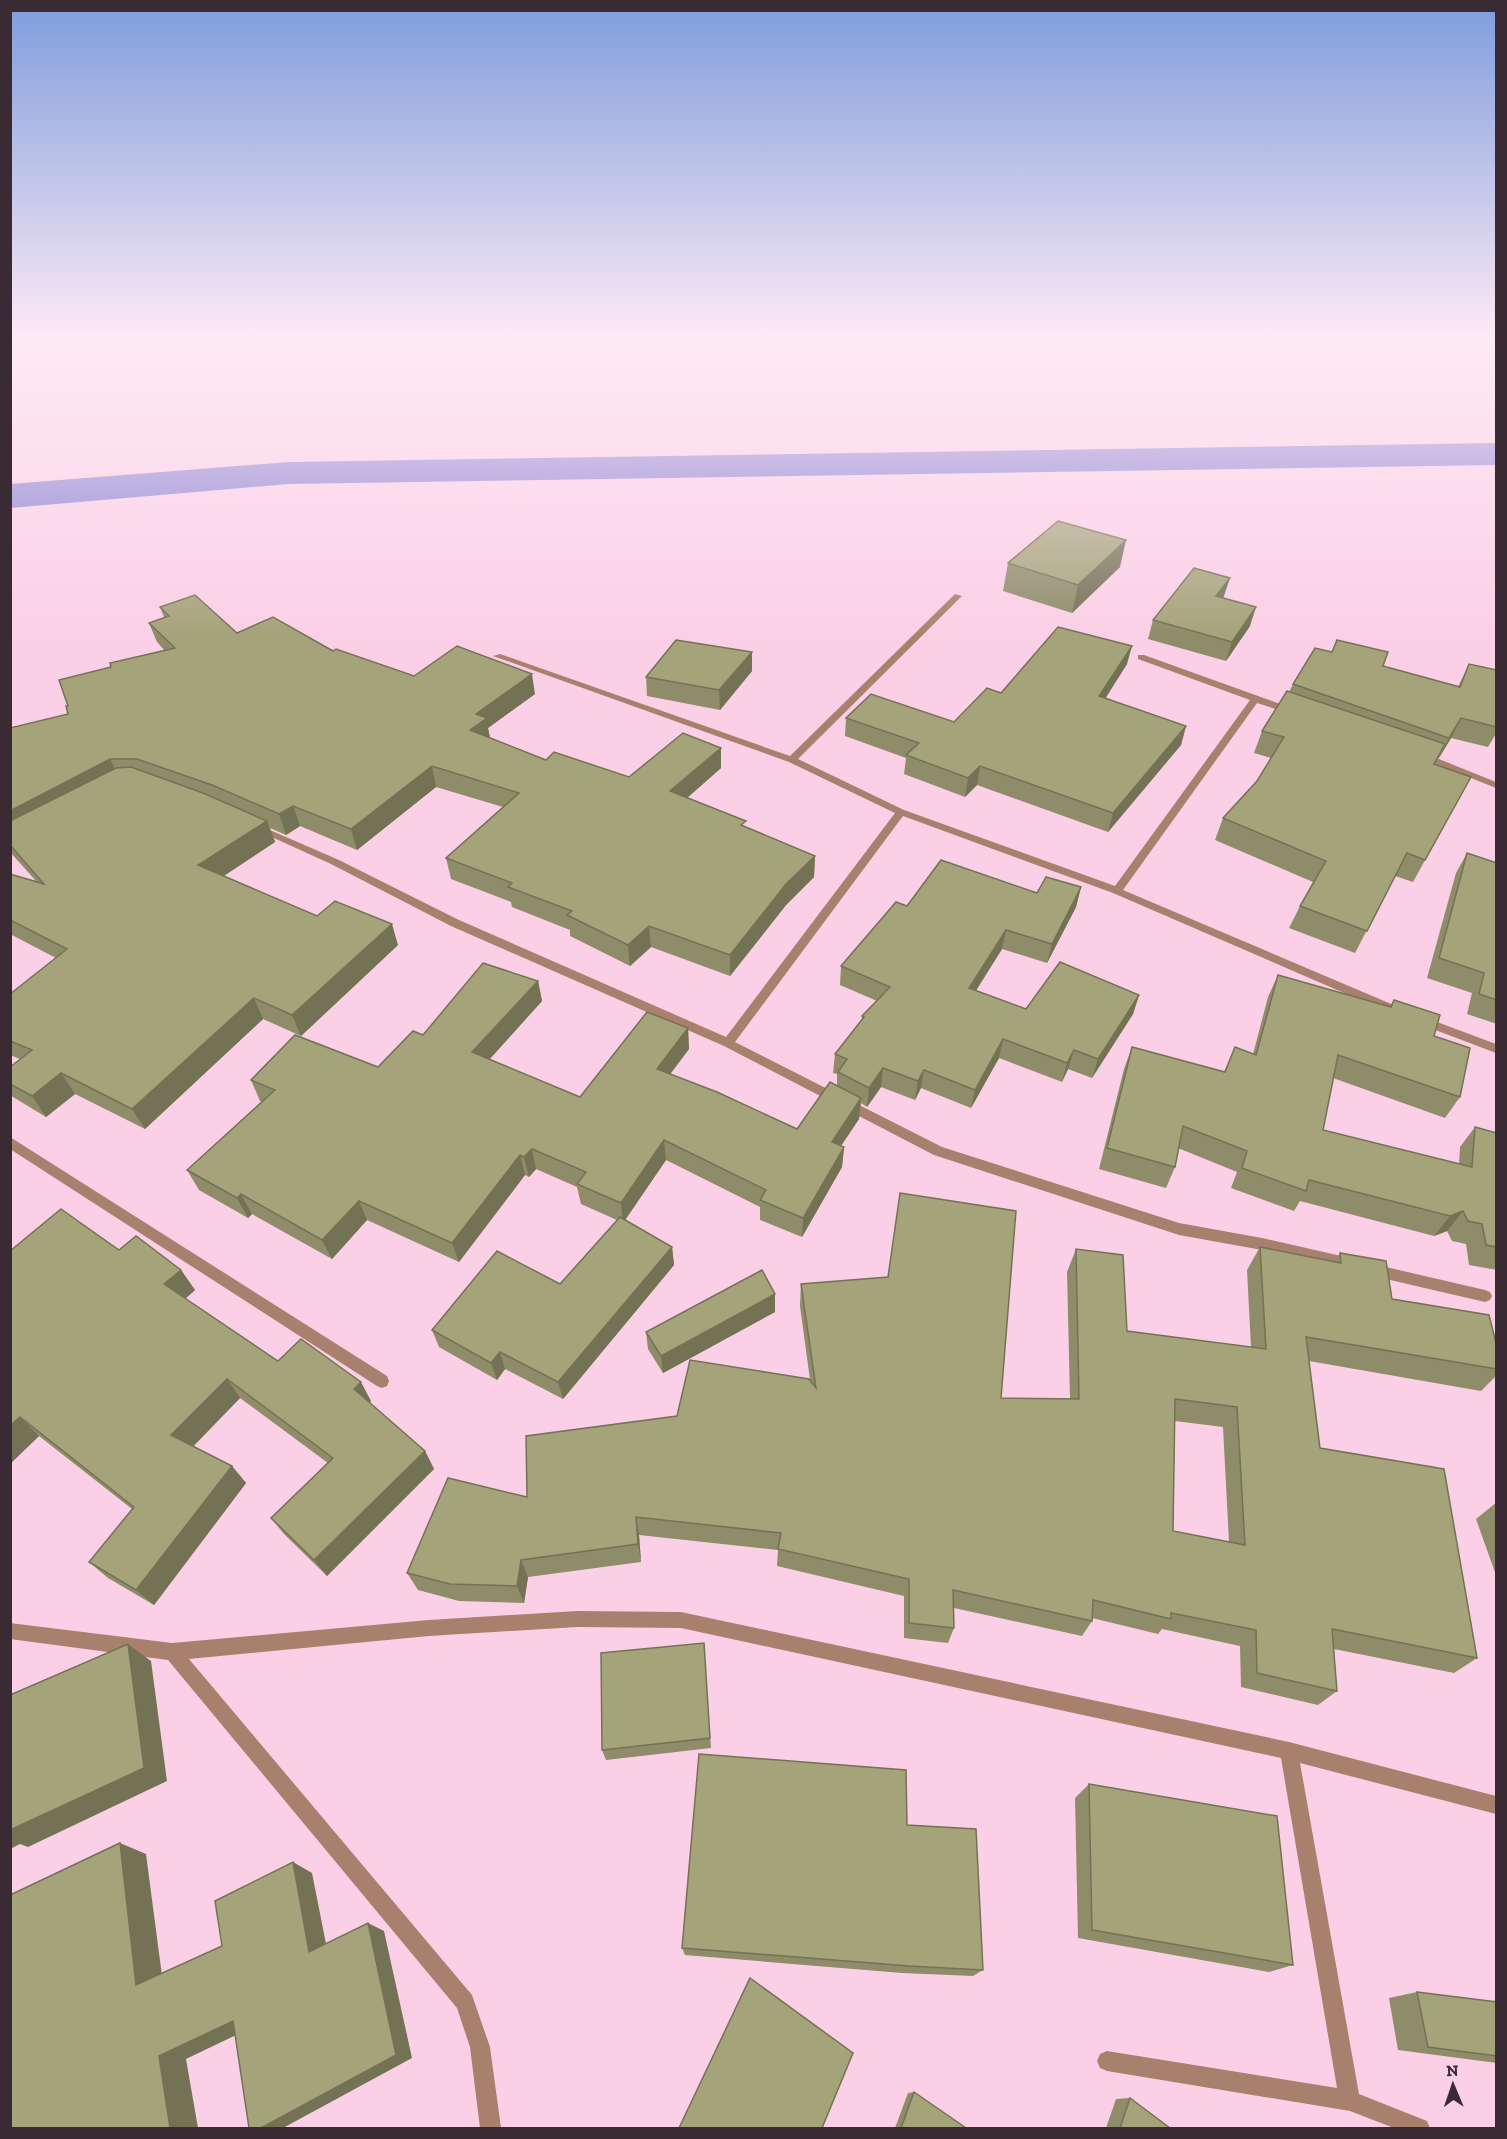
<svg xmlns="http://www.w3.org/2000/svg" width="1507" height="2139" viewBox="0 0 1507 2139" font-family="'Zilla Slab',serif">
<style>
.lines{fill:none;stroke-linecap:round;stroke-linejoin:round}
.river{fill:#7f78d0;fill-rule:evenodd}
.minor{fill:#a9806d;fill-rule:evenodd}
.wall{fill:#8e8c69;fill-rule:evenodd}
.shaded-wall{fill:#747255}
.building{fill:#a5a37a;stroke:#747255;stroke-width:1.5;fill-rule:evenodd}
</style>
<rect width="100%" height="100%" fill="#fbd0e6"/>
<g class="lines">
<path class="river" d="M1496 443V465L289 484 10 508V484L289 462Z"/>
<g class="minor">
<path d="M955 594 962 596 798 759 904 810 1115 886 1250 700 1138 659V655H1144L1294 709V713L1291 714 1257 703 1123 890 1403 1009 1405 1012 1403 1015H1395L1113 893 903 816 735 1042 942 1147 1179 1223 1262 1238 1350 1258 1355 1260 1357 1264 1355 1268 1350 1270 1262 1250 1179 1235 934 1155 724 1046 451 926 331 864 254 829 255 827H263L339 860 459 920 726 1037 895 813 789 762 493 656 500 654 790 756Z"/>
<path d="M1424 753 1496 782V788L1421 758 1419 756Z"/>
<path d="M1421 1016 1496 1044V1053L1417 1023 1415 1020 1417 1017Z"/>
<path d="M10 1137 387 1376 389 1381 387 1386 382 1388 377 1386 10 1149Z"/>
<path d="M1373 1264 1485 1290 1490 1292 1492 1296 1490 1300 1485 1302 1373 1276 1368 1274 1366 1270 1368 1266Z"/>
<path d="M577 1611 681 1612 1289 1742 1496 1796V1814L1300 1763 1359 2094 1427 2121 1430 2128H1394L1350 2111 1107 2071 1100 2068 1097 2061 1100 2054 1107 2051 1337 2088 1281 1758 681 1628 577 1627 429 1636 189 1659 472 1995 490 2047 501 2128H480L470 2047 457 2008 168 1660 10 1639V1623L172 1643 429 1620Z"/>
</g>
</g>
<g class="wall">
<path d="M1008 563 1120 567 1072 613 1003 591Z"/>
<path d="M1224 596 1223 598 1250 626 1226 661 1148 639 1153 620Z"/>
<path d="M160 607 237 633 333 651 414 676 535 694 488 728 490 738 546 760 629 777 721 768 687 798 746 827 815 856 814 877 786 905 730 976 651 947 630 966 570 936V930L512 907 511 902 451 879 446 858 503 807 436 787 357 850 300 826 286 835 270 828 275 842 224 876 317 916 398 945 301 1036 263 1019 145 1129 75 1094 46 1117 13 1097 10 1094V1067L20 1059 10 1055V994L56 958 10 934V874L36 881 10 852V728L68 714V706L111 667 165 651 157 642 149 623 164 617Z"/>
<path d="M1127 664 1105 698 1186 726 1181 745 1108 832 977 785 965 797 904 774 906 758 845 736 846 718 954 722 1001 693Z"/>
<path d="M1469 664 1497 670V732L1488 747 1451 738 1439 758 1435 764 1471 777 1413 882 1395 876 1355 953 1289 928 1300 906 1313 882 1215 840 1223 818 1257 781 1271 758 1254 753 1262 731 1289 692 1293 684 1383 666 1458 687Z"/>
<path d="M752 671 720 710 647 696 646 677Z"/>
<path d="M1467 853 1497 863V1024L1467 1014 1472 993 1427 978 1456 873Z"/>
<path d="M1081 887 1076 907 1047 963 1002 949 976 991 1026 1009 1139 995 1133 1014 1092 1078 1068 1069 1062 1082 999 1058 971 1108 921 1088 915 1100 881 1087 867 1107 861 1103 859 1119 841 1146 844 1147 842 1167 802 1237 760 1220V1207L666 1160 625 1220 672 1247 674 1265 563 1399 505 1369 497 1380 439 1347 432 1330 560 1284 617 1220 581 1204 577 1187 536 1169 529 1177 525 1175 459 1262 367 1220 332 1259 252 1214 248 1218 199 1190 187 1170 263 1102 260 1101 251 1080 378 1067 423 1035 538 981 542 1001 489 1060 580 1097 688 1028 689 1049 670 1074 797 1129 837 1086V1074L833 1073 835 1054 862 1020V1016L877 1001 840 985 841 966 907 906Z"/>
<path d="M1278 975 1390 1007 1394 1000 1434 1036 1460 1097 1445 1118 1333 1078 1323 1130 1459 1164 1460 1147 1475 1127 1497 1133V1270L1469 1265 1466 1244 1452 1241 1447 1231 1434 1236 1300 1201 1294 1211 1231 1188 1237 1172 1178 1148 1175 1167 1166 1188 1099 1169 1124 1069 1132 1047 1224 1072 1235 1047 1253 1054 1268 997Z"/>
<path d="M1260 1247 1334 1262 1340 1253 1392 1299 1497 1347V1375L1481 1391 1309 1361 1320 1448 1477 1658 1454 1673 1334 1649 1337 1691 1318 1705 1241 1687 1240 1646 1162 1629 1158 1634 1092 1618V1621L1082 1636 954 1608V1628L948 1643 904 1638V1596L777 1566 778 1550 639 1535 641 1562 528 1577 524 1603 459 1601 418 1590 407 1573 527 1497 677 1416 810 1380 800 1306 801 1284 1001 1398 1070 1399 1067 1272 1076 1249 1127 1331 1251 1347 1247 1270ZM1175 1421 1223 1427 1229 1542 1173 1531Z"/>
<path d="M119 1250 181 1270 195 1290 185 1299 278 1361 371 1401 370 1403 425 1451 434 1469 327 1576 284 1534 271 1518 328 1463 240 1398 193 1446 232 1466 246 1483 154 1605 108 1578 89 1562 132 1509 39 1436 10 1464V1251Z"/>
<path d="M775 1294V1312L663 1373 648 1349 646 1332Z"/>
<path d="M1497 1502V1578L1476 1519Z"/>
<path d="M704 1643 711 1748 606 1760 602 1750Z"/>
<path d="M1089 1784 1293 1965 1269 1972 1078 1938 1075 1798Z"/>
<path d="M907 1825 983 1970 973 1976 902 1973 685 1955 682 1948Z"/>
<path d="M1417 1992 1497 2002V2063L1398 2050 1389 1998Z"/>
<path d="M914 2092 966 2128H895L908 2093Z"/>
<path d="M1130 2098 1170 2128H1106L1116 2099Z"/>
</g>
<g class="shaded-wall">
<path d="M1126 540 1120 567 1072 613 1078 585Z"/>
<path d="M1230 578 1224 596 1210 615 1216 596Z"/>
<path d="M1256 607 1250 626 1226 661 1232 642Z"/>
<path d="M1132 646 1127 664 1095 715 1099 696Z"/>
<path d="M752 652V671L720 710 719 690Z"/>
<path d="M532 674 535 694 488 728 490 738 470 730 476 714Z"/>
<path d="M1461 718 1451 738 1439 758 1449 738Z"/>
<path d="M1186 726 1181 745 1108 832 1113 813Z"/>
<path d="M721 748V768L671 812 670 791Z"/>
<path d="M110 759 120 780 10 838V811Z"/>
<path d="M432 766 436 787 357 850 351 829Z"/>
<path d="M980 766 977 785 965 797 968 778Z"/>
<path d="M293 806 300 826 286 835 279 814Z"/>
<path d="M267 821 275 842 208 886 198 865Z"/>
<path d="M815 856 814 877 786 905 730 976V955L786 884Z"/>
<path d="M1081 887 1076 907 1047 963 1052 944Z"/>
<path d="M392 924 398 945 301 1036 292 1015Z"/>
<path d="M649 926 651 947 630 966 628 945Z"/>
<path d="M1006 930 1002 949 965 1007 969 988Z"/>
<path d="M538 981 542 1001 477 1073 472 1052Z"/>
<path d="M1139 995 1133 1014 1092 1078 1098 1059Z"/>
<path d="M254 998 263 1019 145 1129 132 1109Z"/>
<path d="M688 1028 689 1049 659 1089 657 1069Z"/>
<path d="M1003 1039 999 1058 971 1108 975 1090Z"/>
<path d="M1074 1050 1068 1069 1062 1082 1067 1063Z"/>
<path d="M883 1068 881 1087 867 1107 869 1088Z"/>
<path d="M924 1070 921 1088 915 1100 918 1081Z"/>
<path d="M61 1073 75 1094 46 1117 32 1096Z"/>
<path d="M861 1098 859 1119 830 1162 832 1142Z"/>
<path d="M664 1140 666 1160 623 1223 621 1203Z"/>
<path d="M844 1147 842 1167 802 1237 803 1218Z"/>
<path d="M532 1149 536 1169 529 1177 524 1157Z"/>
<path d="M520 1155 525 1175 459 1262 452 1243Z"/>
<path d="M241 1194 252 1214 248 1218 237 1198Z"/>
<path d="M359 1201 367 1220 332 1259 322 1240Z"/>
<path d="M1463 1211 1447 1231 1434 1236 1450 1216Z"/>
<path d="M672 1247 674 1265 563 1399 558 1382Z"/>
<path d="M181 1270 195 1290 178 1305 164 1284Z"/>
<path d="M775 1294V1312L663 1373 661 1356Z"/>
<path d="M500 1352 505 1369 497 1380 491 1363Z"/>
<path d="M227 1379 240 1398 186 1454 171 1435Z"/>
<path d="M361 1382 371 1401 365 1408 354 1389Z"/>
<path d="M20 1417 39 1436 10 1464V1426Z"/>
<path d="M425 1451 434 1469 327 1576 314 1560Z"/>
<path d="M232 1466 246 1483 154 1605 136 1590Z"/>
<path d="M636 1517 639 1535 641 1562 638 1544Z"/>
<path d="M521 1560 528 1577 524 1603 517 1586Z"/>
<path d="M128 1644 151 1661 167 1781 28 1847 20 1844 10 1849V1830Z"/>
<path d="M120 1843 146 1854 164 1991 136 1985Z"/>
<path d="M293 1862 312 1873 329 1959 309 1952Z"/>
<path d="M368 1923 384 1931 412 2058 283 2128H261Z"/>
<path d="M233 2021 257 2025 186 2059 198 2128H170L159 2056Z"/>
</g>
<g class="building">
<path d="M1058 521 1126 540 1078 585 1008 563Z"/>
<path d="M1194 568 1230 578 1216 596 1256 607 1232 642 1153 620Z"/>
<path d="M195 595 237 633 273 617 333 651 336 649 414 676 457 646 532 674 476 714 487 718 470 730 546 760 554 752 629 777 683 733 721 748 670 791 746 821 741 825 815 856 786 884 730 955 649 926 628 945 567 915 572 911 508 887 512 883 446 858 519 793 432 766 351 829 293 806 279 814 212 785 137 759H110L10 811V728L68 714 66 706H68L59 680 111 667 110 663 175 648 149 623 169 616 160 607Z"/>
<path d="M1058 627 1132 646 1099 696 1186 726 1113 813 980 766 968 778 906 755 919 743 846 718 871 694 954 722 987 688 1001 693Z"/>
<path d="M676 640 752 652 719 690 646 677Z"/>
<path d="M1337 640 1388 652 1383 666 1460 687 1469 664 1497 670V727L1461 718 1449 738 1293 684 1315 648 1332 652Z"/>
<path d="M1287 691 1445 744 1434 764 1471 777 1425 860 1407 853 1367 931 1300 906 1326 861 1223 818 1257 781 1284 737 1262 731Z"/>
<path d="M131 767 203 793 267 821 198 865 317 916 335 901 392 924 292 1015 254 998 132 1109 61 1073 32 1096 10 1084V1067L32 1050 10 1041V994L67 949 10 920V874L44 884 10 845V821L116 768Z"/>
<path d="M1467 853 1497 863V1000L1479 994 1484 973 1439 958Z"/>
<path d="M941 860 1037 893 1046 877 1081 887 1052 944 1006 930 969 988 1026 1009 1060 962 1139 995 1098 1059 1074 1050 1067 1063 1003 1039 975 1090 924 1070 918 1081 883 1068 869 1088 838 1072 847 1059 835 1054 864 1017 862 1016 890 987 841 966 896 902 907 906Z"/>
<path d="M483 963 538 981 472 1052 580 1097 647 1012 688 1028 657 1069 717 1092 797 1129 830 1082 861 1098 832 1142 844 1147 803 1218 760 1200 766 1190 664 1140 621 1203 577 1184 586 1172 532 1149 524 1157 520 1155 452 1243 359 1201 322 1240 241 1194 237 1198 187 1170 275 1090 251 1080 295 1035 378 1067 413 1031 423 1035Z"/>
<path d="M1278 975 1391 1007 1394 1000 1440 1015 1434 1036 1470 1048 1460 1097 1338 1055 1323 1130 1472 1167 1475 1127 1497 1133V1247L1486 1245 1482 1224 1468 1221 1463 1211 1450 1216 1309 1180 1306 1191 1242 1168 1247 1151 1183 1126 1175 1167 1107 1148 1132 1047 1225 1072 1235 1047 1256 1055Z"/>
<path d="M900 1193 1016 1211 1001 1398 1079 1399 1076 1249 1123 1255 1127 1331 1266 1349 1260 1247 1341 1263 1340 1253 1386 1261 1392 1299 1489 1315 1497 1347V1369L1306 1337 1320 1448 1444 1469 1477 1658 1332 1629 1337 1691 1257 1673 1256 1630 1171 1613V1619L1093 1600 1092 1621 953 1590 954 1628 909 1623V1579L778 1549 781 1533 636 1517 638 1544 521 1560 517 1586 450 1584 407 1573 448 1478 527 1497 526 1436 677 1416 690 1360 809 1379 816 1388 801 1284 888 1277ZM1175 1399 1237 1407 1245 1545 1173 1531Z"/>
<path d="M61 1209 119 1250 136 1236 181 1270 164 1284 278 1361 301 1339 361 1382 354 1389 425 1451 314 1560 271 1518 333 1458 227 1379 171 1435 232 1466 136 1590 89 1562 134 1507 20 1417 10 1426V1251Z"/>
<path d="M620 1217 672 1247 558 1382 500 1352 491 1363 432 1330 497 1251 560 1284Z"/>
<path d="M762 1270 775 1294 661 1356 646 1332Z"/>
<path d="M704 1643 710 1738 602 1750 601 1653Z"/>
<path d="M128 1644 144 1768 10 1830V1695Z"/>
<path d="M699 1754 906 1770 907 1825 976 1829 983 1970 909 1966 682 1948Z"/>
<path d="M1089 1784 1277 1816 1293 1965 1092 1930Z"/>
<path d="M120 1843 136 1985 222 1946 215 1901 293 1862 309 1952 368 1923 396 2055 261 2128H249L233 2021 159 2056 170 2128H10V1895Z"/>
<path d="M750 1978 853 2053 822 2128H679Z"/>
<path d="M1417 1992 1497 2002V2056L1428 2047Z"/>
<path d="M914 2092 966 2128H901Z"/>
<path d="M1130 2098 1170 2128H1120Z"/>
</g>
<linearGradient id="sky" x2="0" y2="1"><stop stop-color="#7e9cde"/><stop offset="0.53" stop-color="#fdeaf4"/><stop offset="1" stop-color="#fdeaf4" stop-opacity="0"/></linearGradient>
<rect width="1507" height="637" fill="url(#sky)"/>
<rect width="1507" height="2139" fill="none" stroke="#3a2a33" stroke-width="24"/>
<g transform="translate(1453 2085) rotate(358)" stroke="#fbd0e6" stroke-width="4.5" paint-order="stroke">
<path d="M0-4.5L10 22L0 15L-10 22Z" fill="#3a2a33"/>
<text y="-9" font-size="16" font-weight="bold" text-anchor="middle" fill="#3a2a33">N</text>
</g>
</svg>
